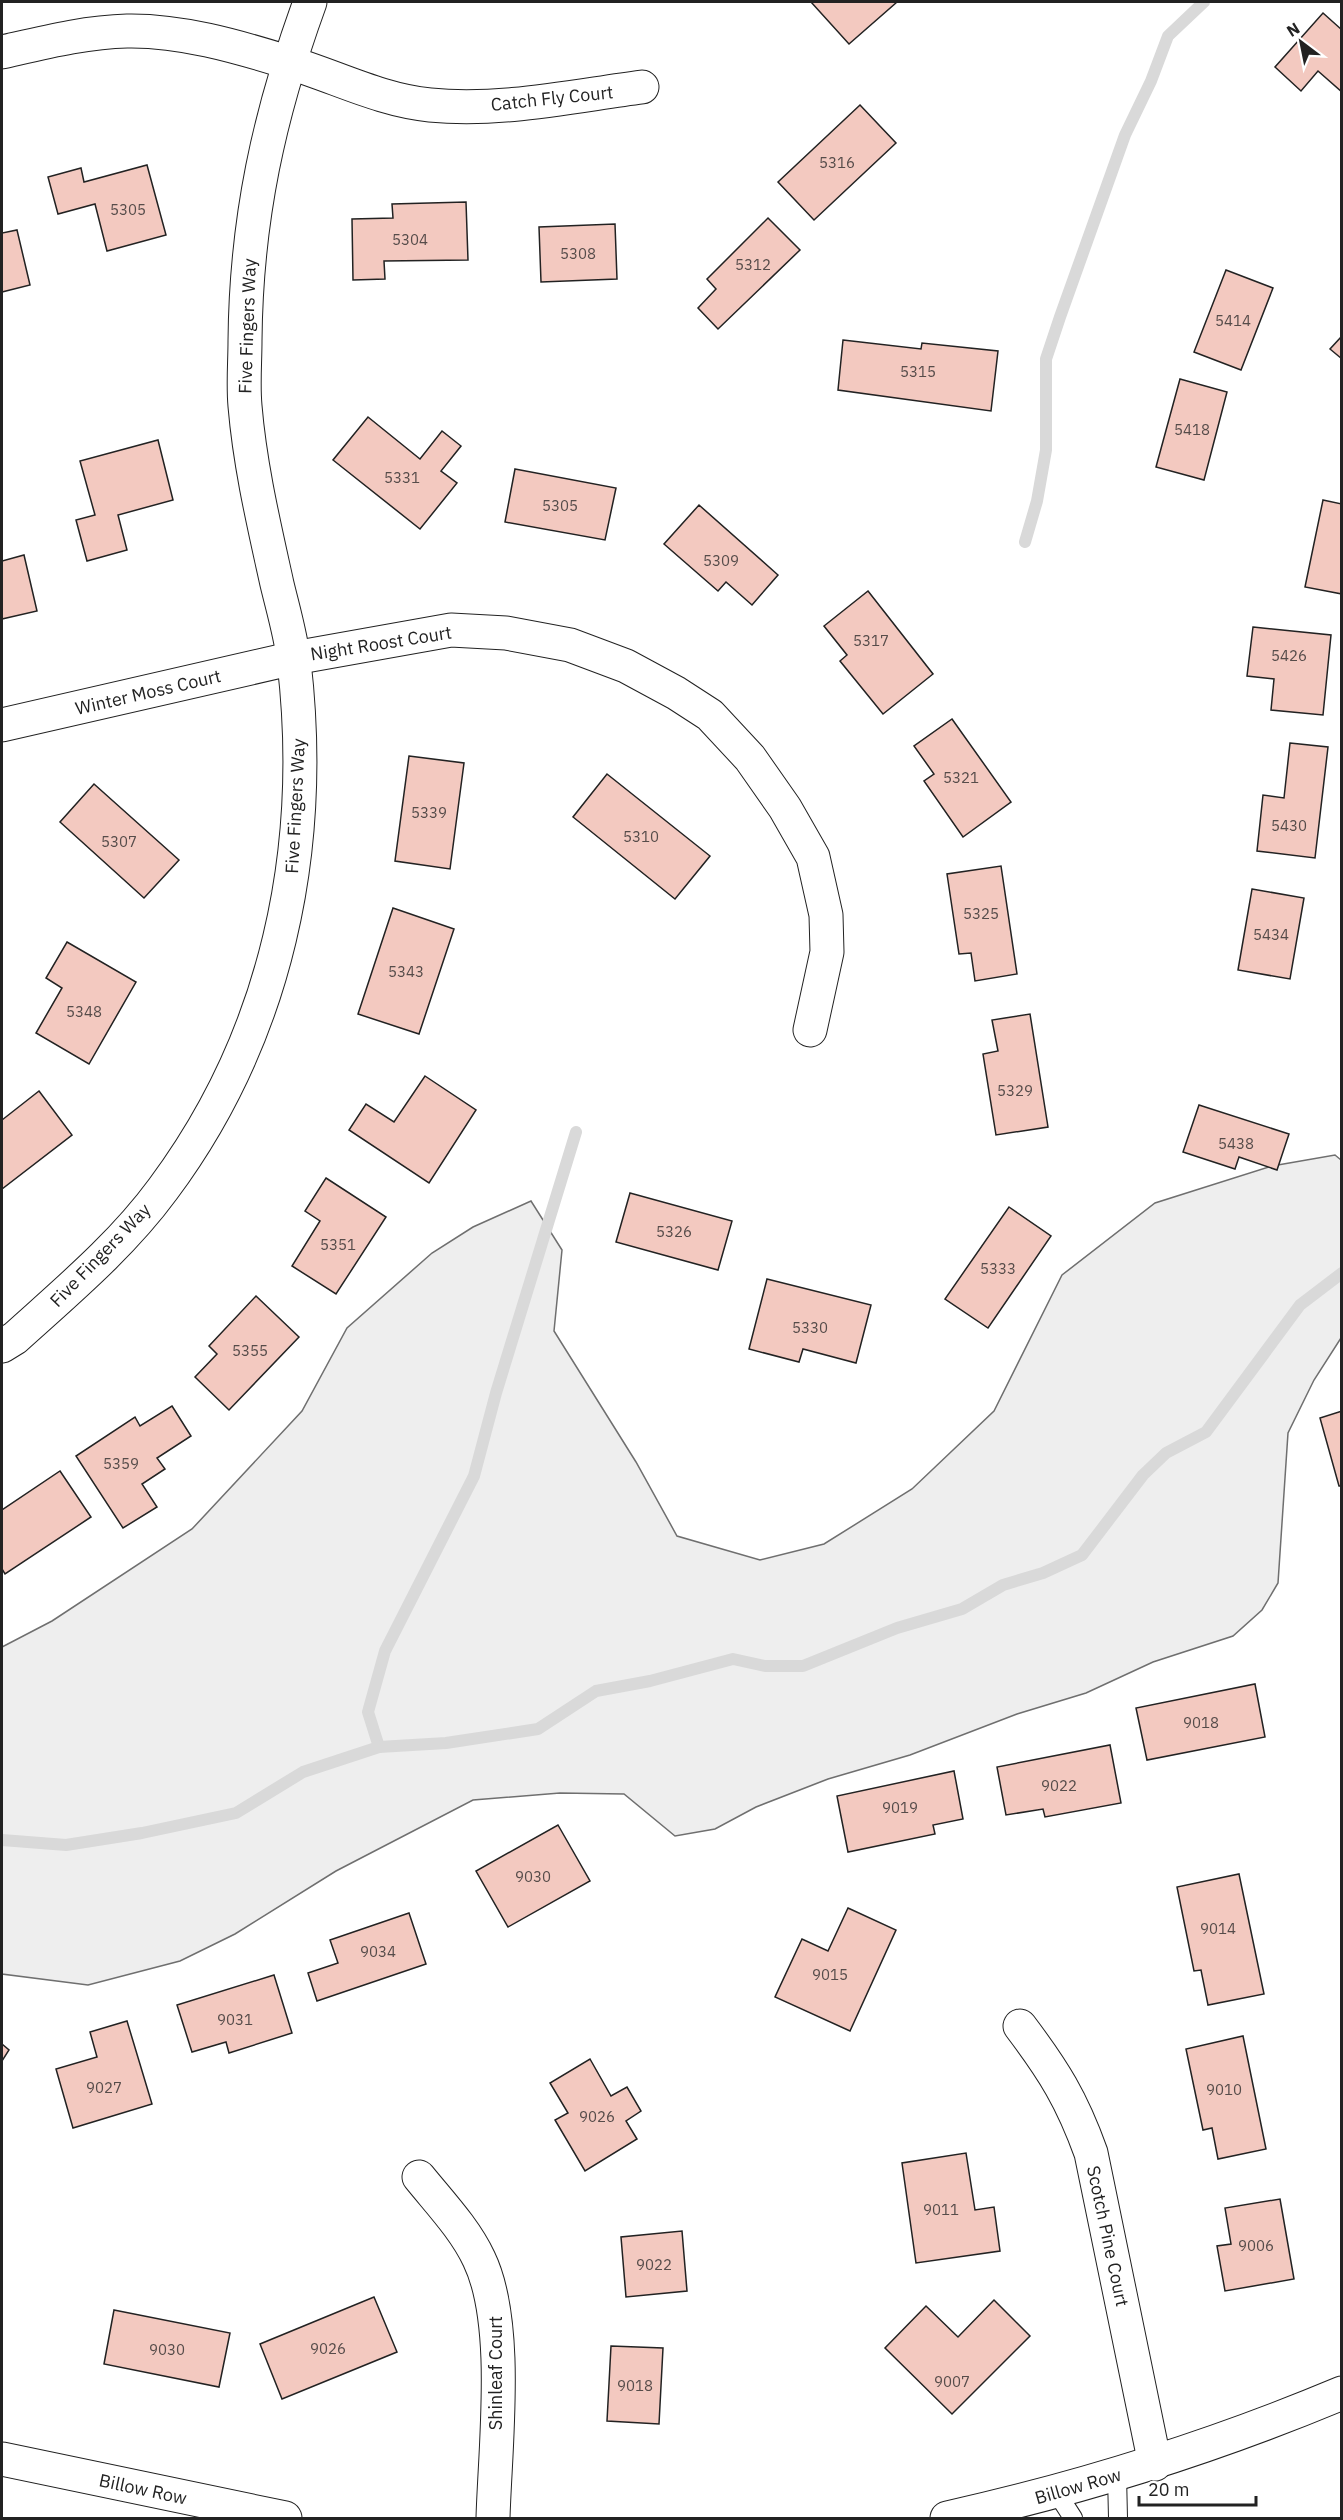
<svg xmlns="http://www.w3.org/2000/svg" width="1343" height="2520" viewBox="0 0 1343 2520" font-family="'IBM Plex Sans',sans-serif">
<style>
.green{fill:#eee;stroke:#6f6f6f;stroke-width:1.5}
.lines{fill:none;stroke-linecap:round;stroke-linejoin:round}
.stream{stroke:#d9d9d9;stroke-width:12}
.building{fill:#f3c9c0;stroke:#222;stroke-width:1.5}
.lane-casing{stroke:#222;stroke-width:20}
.street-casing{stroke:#222;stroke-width:35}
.lane{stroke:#fff;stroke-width:18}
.street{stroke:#fff;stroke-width:33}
.labels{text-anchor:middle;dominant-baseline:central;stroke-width:4.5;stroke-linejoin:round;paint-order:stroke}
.number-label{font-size:15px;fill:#564c4a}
.street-label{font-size:18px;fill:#222;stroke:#fff}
</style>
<rect width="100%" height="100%" fill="#fff"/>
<path class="green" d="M1335 1155 1341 1160V1338L1314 1380 1288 1433 1278 1583 1262 1610 1233 1636 1153 1662 1086 1693 1017 1714 910 1755 828 1779 756 1807 715 1829 675 1836 624 1794 560 1793 473 1800 336 1871 235 1934 180 1961 88 1985 2 1974V1647L52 1621 192 1529 302 1411 347 1328 432 1253 473 1227 531 1201 562 1250 554 1331 636 1462 677 1536 760 1560 824 1544 912 1489 994 1411 1062 1275 1155 1203 1272 1166Z"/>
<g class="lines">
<g class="stream">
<path d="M1025 542 1037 501 1046 450V359L1060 317 1125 135 1151 81 1168 36 1204 2"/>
<path d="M379 1747 368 1712 385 1651 474 1476 496 1393 576 1132"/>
<path d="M2 1840 66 1845 142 1833 236 1813 303 1772 379 1747 446 1743 538 1729 596 1691 650 1681 733 1659 765 1666H803L897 1628 962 1609 1003 1585 1043 1573 1082 1555 1143 1475 1166 1453 1206 1432 1300 1305 1342 1273"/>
</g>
</g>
<g class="building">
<path d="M811 2H897L849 44Z"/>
<path d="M1323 13 1342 30V92L1318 71 1301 91 1275 67Z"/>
<path d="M860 105 896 143 814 220 778 182Z"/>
<path d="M147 165 166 235 107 251 95 204 58 214 48 177 81 168 84 182Z"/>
<path d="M466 202 468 260 384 261 385 279 353 280 352 219 393 218 392 204Z"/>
<path d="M768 218 800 250 718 329 698 308 716 289 707 279Z"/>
<path d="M615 224 617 279 541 282 539 227Z"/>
<path d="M17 230 30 285 2 292V233Z"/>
<path d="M1226 270 1273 288 1241 370 1194 352Z"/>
<path d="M1342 336V359L1330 349Z"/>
<path d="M843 340 921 349 922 343 998 351 991 411 838 390Z"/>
<path d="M1180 379 1227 392 1204 480 1156 467Z"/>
<path d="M368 417 420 459 442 431 461 446 441 471 457 483 420 529 333 460Z"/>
<path d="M158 440 173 500 118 515 127 550 87 561 76 520 95 515 80 461Z"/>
<path d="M515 469 616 488 605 540 505 522Z"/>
<path d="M1323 500 1342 504V594L1305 587Z"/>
<path d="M699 505 778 575 752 605 726 582 718 591 664 544Z"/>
<path d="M24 555 37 611 2 619V561Z"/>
<path d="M868 591 933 674 883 714 840 661 847 655 824 626Z"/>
<path d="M1253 627 1331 635 1323 715 1271 710 1274 679 1247 676Z"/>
<path d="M952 719 1011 802 963 837 924 781 934 774 914 746Z"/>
<path d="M1290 743 1328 747 1315 858 1257 851 1263 795 1284 798Z"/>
<path d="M409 756 464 763 450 869 395 861Z"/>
<path d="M607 774 710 856 675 899 573 817Z"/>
<path d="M94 784 179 860 144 898 60 822Z"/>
<path d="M1001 866 1017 974 975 981 971 953 959 954 947 874Z"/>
<path d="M1252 889 1304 898 1290 979 1238 970Z"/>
<path d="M393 908 454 929 419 1034 358 1014Z"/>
<path d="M67 942 136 982 89 1064 36 1033 62 988 46 978Z"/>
<path d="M1030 1014 1048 1127 996 1135 983 1054 998 1051 992 1020Z"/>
<path d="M425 1076 476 1110 429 1183 349 1130 366 1104 394 1122Z"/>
<path d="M39 1091 72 1135 2 1189V1120Z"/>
<path d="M1199 1105 1289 1134 1277 1170 1239 1157 1235 1169 1183 1152Z"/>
<path d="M326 1178 386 1217 336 1294 292 1266 320 1221 305 1211Z"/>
<path d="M630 1193 732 1221 718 1270 616 1242Z"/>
<path d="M1009 1207 1051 1236 988 1328 945 1299Z"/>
<path d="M767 1279 871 1305 856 1363 803 1349 799 1362 749 1349Z"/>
<path d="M256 1296 299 1337 229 1410 195 1377 217 1354 209 1346Z"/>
<path d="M172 1406 191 1436 157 1458 165 1469 142 1484 157 1507 123 1528 76 1456 135 1417 140 1426Z"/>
<path d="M1342 1411V1486H1339L1320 1418Z"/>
<path d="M60 1471 91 1517 5 1574 2 1569V1510Z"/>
<path d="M1255 1684 1265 1737 1147 1760 1136 1708Z"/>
<path d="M1110 1745 1121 1803 1045 1817 1043 1809 1006 1815 997 1767Z"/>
<path d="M954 1771 963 1819 933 1825 935 1834 848 1852 837 1796Z"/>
<path d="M558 1825 590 1881 508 1927 476 1871Z"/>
<path d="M1239 1874 1264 1994 1208 2005 1201 1970 1194 1971 1177 1887Z"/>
<path d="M848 1908 896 1930 850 2031 775 1997 802 1939 828 1951Z"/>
<path d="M409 1913 426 1964 317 2001 308 1973 338 1963 330 1940Z"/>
<path d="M274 1975 292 2033 229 2053 226 2042 192 2052 177 2005Z"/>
<path d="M127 2021 152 2104 73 2128 56 2069 97 2057 90 2032Z"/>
<path d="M1243 2036 1266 2149 1218 2159 1212 2128 1203 2130 1186 2049Z"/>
<path d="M2 2044 9 2050 2 2061Z"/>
<path d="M590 2059 611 2096 627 2087 641 2111 626 2121 637 2139 585 2171 555 2120 568 2113 550 2083Z"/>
<path d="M966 2153 975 2210 994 2207 1000 2251 916 2263 902 2163Z"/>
<path d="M1280 2199 1294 2279 1225 2291 1217 2246 1231 2244 1225 2208Z"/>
<path d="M682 2231 687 2291 626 2297 621 2237Z"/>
<path d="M374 2297 397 2352 282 2399 260 2344Z"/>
<path d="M994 2300 1030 2336 952 2414 885 2348 926 2306 958 2337Z"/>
<path d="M114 2310 230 2333 219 2387 104 2364Z"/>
<path d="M611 2346 663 2348 659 2424 607 2421Z"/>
</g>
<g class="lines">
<defs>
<g id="lane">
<path d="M1117 2475 1118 2518"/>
<path d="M1057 2493 1073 2518"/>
</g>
<g id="street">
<path d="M2 52C42 43 85 32 127 31 180 30 236 46 287 62 335 76 379 100 430 105 501 112 573 96 642 87"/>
<path d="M2 725 294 658 451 630 506 633 570 645 626 666 676 693 710 715 750 758 785 808 813 857 826 915 827 952 810 1030"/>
<path d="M2 1346 15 1338C67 1291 122 1245 163 1189 277 1036 316 850 294 662 291 636 283 609 277 584 264 525 250 466 245 406 243 384 245 362 245 341 246 219 269 115 310 2"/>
<path d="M1020 2026C1054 2071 1072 2100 1091 2153L1155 2464"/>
<path d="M419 2177C440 2203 465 2229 479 2259 510 2323 495 2446 493 2518"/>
<path d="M2 2459 285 2518"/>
<path d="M947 2518C1082 2488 1213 2447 1342 2393"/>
</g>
</defs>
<use href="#lane" class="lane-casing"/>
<use href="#street" class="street-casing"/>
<use href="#lane" class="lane"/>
<use href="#street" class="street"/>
</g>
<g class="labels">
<g class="number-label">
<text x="837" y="162">5316</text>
<text x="128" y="209">5305</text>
<text x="410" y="239">5304</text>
<text x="578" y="253">5308</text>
<text x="753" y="264">5312</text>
<text x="1233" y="320">5414</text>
<text x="918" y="371">5315</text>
<text x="1192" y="429">5418</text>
<text x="402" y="477">5331</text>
<text x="560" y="505">5305</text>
<text x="721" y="560">5309</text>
<text x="871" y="640">5317</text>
<text x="1289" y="655">5426</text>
<text x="961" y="777">5321</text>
<text x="429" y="812">5339</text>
<text x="1289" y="825">5430</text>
<text x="641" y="836">5310</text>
<text x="119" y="841">5307</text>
<text x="981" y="913">5325</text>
<text x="1271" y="934">5434</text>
<text x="406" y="971">5343</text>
<text x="84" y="1011">5348</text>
<text x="1015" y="1090">5329</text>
<text x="1236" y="1143">5438</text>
<text x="674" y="1231">5326</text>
<text x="338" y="1244">5351</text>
<text x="998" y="1268">5333</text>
<text x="810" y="1327">5330</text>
<text x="250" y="1350">5355</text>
<text x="121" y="1463">5359</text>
<text x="1201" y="1722">9018</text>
<text x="1059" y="1785">9022</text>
<text x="900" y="1807">9019</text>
<text x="533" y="1876">9030</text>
<text x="1218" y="1928">9014</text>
<text x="378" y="1951">9034</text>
<text x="830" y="1974">9015</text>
<text x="235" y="2019">9031</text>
<text x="104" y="2087">9027</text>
<text x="1224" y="2089">9010</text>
<text x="597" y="2116">9026</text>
<text x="941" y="2209">9011</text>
<text x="1256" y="2245">9006</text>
<text x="654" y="2264">9022</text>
<text x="328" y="2348">9026</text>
<text x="167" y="2349">9030</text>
<text x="952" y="2381">9007</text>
<text x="635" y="2385">9018</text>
</g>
<g class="street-label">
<text transform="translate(552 98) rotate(-6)">Catch Fly Court</text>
<text transform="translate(247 326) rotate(-88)">Five Fingers Way</text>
<text transform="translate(381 643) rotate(-9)">Night Roost Court</text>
<text transform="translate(148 692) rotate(-13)">Winter Moss Court</text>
<text transform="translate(295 806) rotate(-87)">Five Fingers Way</text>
<text transform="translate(100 1255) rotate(-46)">Five Fingers Way</text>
<text transform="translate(1108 2236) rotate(78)">Scotch Pine Court</text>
<text transform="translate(495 2373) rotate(-90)">Shinleaf Court</text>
<text transform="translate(1078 2486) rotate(-16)">Billow Row</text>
<text transform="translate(143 2489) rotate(12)">Billow Row</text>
</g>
</g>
<rect width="1343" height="2520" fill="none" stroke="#222222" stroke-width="6"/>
<g transform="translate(1301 42) rotate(328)" stroke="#ffffff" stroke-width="4.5" paint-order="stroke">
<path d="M0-4.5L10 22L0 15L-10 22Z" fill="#222222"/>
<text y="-9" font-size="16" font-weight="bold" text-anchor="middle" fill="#222222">N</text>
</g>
<path d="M1139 2496v9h117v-9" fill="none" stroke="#222222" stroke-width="3"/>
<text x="1148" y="2496" font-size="18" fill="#222222" stroke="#ffffff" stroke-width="4.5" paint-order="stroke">20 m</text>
</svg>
